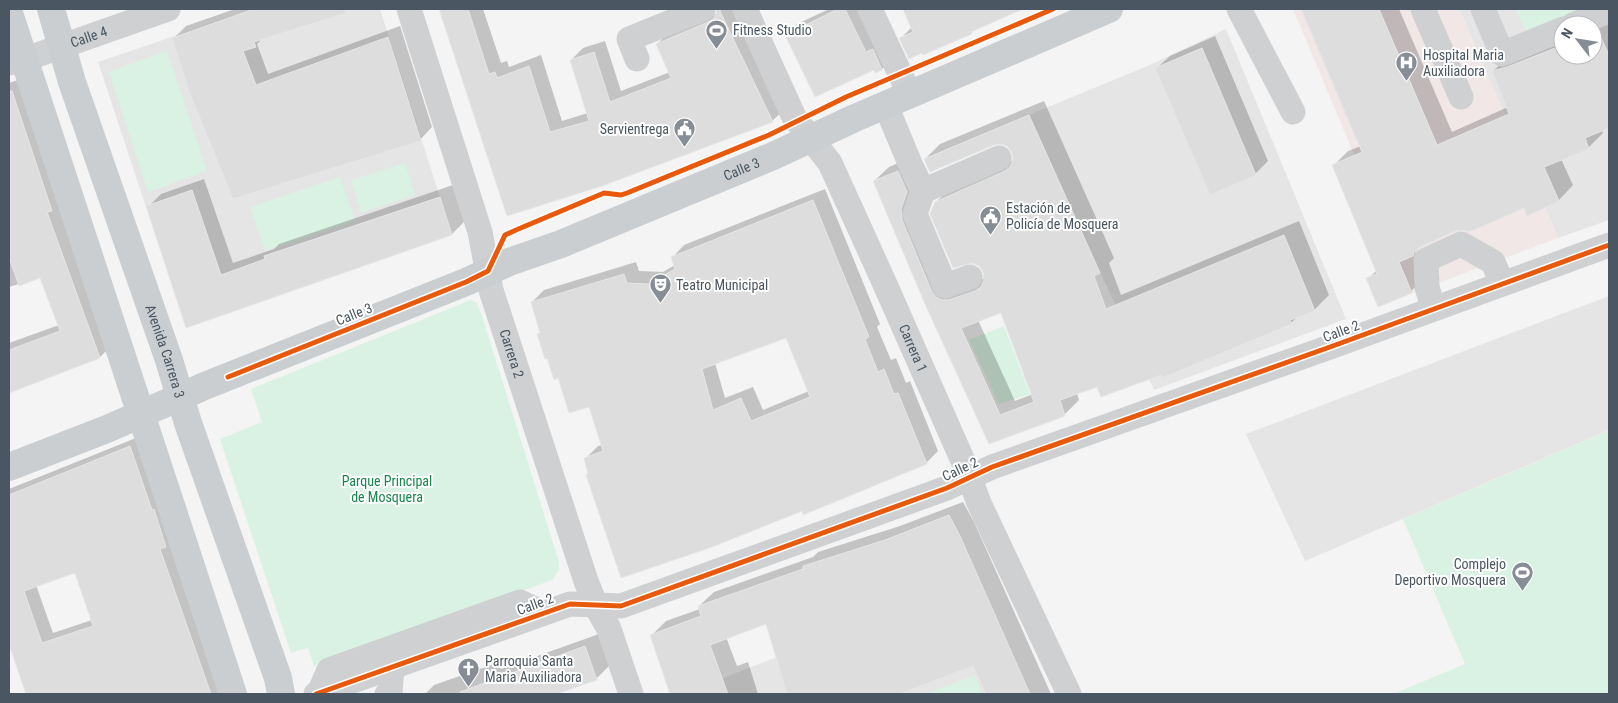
<svg xmlns="http://www.w3.org/2000/svg" width="1618" height="703" viewBox="0 0 1618 703" font-family="'Roboto Condensed',sans-serif">
<style>
.education{fill:#e6e5e6;fill-rule:evenodd}
.medical{fill:#f1e7e6}
.green{fill:#d9f2e3}
.shadow{fill:#0003;fill-rule:evenodd}
.building{fill:#ddddde;stroke:#e5e6e7;fill-rule:evenodd}
.lines{fill:none;stroke-linecap:round;stroke-linejoin:round}
.minor{stroke:#ced0d2;stroke-width:25}
.major{stroke:#caced1;stroke-width:28}
.cycleway-casing{stroke:#fff;stroke-width:8}
.cycleway{stroke:#e8590c;stroke-width:5}
.labels{text-anchor:middle;dominant-baseline:central;stroke-width:4;stroke-linejoin:round;paint-order:stroke}
.poi-label{font-size:14px;fill:#4a5661;stroke:#fff;text-anchor:start}
.street-label{font-size:14px;fill:#4a5661;stroke:#fff}
.park-label{font-size:14px;fill:#17864f;stroke:#fff}
</style>
<rect width="100%" height="100%" fill="#f4f4f4"/>
<g class="education">
<path d="M254 9H380L452 235 186 328 98 62Z"/>
<path d="M1459 9H1609V220L1558 238ZM1563 25H1593V55H1563Z"/>
<path d="M1226 29 1346 319 1154 390 1029 115 1152 64Z"/>
<path d="M1609 296V435L1607 431 1305 561 1246 434Z"/>
<path d="M981 585 1030 694H683L777 657Z"/>
</g>
<path class="medical" d="M1293 9H1459L1558 238 1412 293Z"/>
<g class="green">
<path d="M1516 9H1580L1526 32Z"/>
<path d="M167 51 207 171 148 192 109 72Z"/>
<path d="M405 163 415 195 361 213 351 180Z"/>
<path d="M340 177 355 221 265 251 250 207Z"/>
<path d="M471 300 477 303 482 316 559 562V570L552 580 314 666 308 648 291 653 220 439 262 422 251 389Z"/>
<path d="M1004 326 1030 394 999 404 969 340Z"/>
<path d="M1608 431 1609 435V694H1393L1465 664 1403 519Z"/>
<path d="M975 675 982 694H925Z"/>
</g>
<g class="shadow">
<path d="M235 9H342L336 14 263 38 257 44 268 74 400 26 432 127 420 140 233 198 174 38 186 26Z"/>
<path d="M440 9H483L501 63 507 61 509 67 541 55 562 121 588 113 571 60 583 48 605 41 621 91 670 72 657 44 669 32 719 12 722 9H736L784 110 772 121 508 214Z"/>
<path d="M829 9H861L893 58 882 69 876 71 875 68 786 35 797 24Z"/>
<path d="M904 9H1017L976 28 971 33 901 38 912 27Z"/>
<path d="M1303 9H1399L1452 132 1508 107 1493 71 1508 57 1563 36V55H1593V25L1609 18V127L1602 130 1603 133 1588 148 1561 159 1573 185 1559 200 1525 206 1455 230 1423 244 1415 252 1426 277 1411 291 1368 279 1377 270 1334 165 1348 151 1361 146Z"/>
<path d="M1215 36 1268 161 1255 174 1157 68 1170 56Z"/>
<path d="M23 78 112 345 100 357 9 391V343L59 325 41 277 9 287V83Z"/>
<path d="M1044 101 1114 258 1109 263 1121 295 1299 221 1329 295 1314 310 1298 316 1291 323 1162 373 1098 385 1077 393 1079 400 1064 415 990 443 874 181 889 167 912 157 916 194 946 277 965 286 985 278V271L936 202 951 187 1014 160V152L1008 145 1000 142 925 159 940 144ZM1001 311 1033 394 1015 401 978 320Z"/>
<path d="M204 179 233 263 274 249 279 244 453 185 464 222 452 234 187 326 148 207 161 194Z"/>
<path d="M825 189 880 324 877 327 891 360 896 358 906 383 910 381 938 451 926 463 803 509 589 474 585 459 598 446 602 445 590 406 559 377 538 334 541 332 532 302 544 290 636 262 639 271 663 272 675 265 672 258 684 245ZM787 337 809 391 763 410 753 387 725 398 715 363Z"/>
<path d="M141 436 228 694H177L180 693 145 672 153 694H60L54 675 24 685 9 640V489ZM76 571 92 620 53 633 36 585Z"/>
<path d="M963 502 974 522 1051 694H987L973 664 896 694H788L767 623 726 637 737 666 748 662 758 694H672L652 635 666 621 700 609 699 606 714 592 813 557 818 552 900 526Z"/>
<path d="M599 634 610 665 596 679 552 694H425L434 685 500 662 501 669Z"/>
</g>
<g class="building">
<path d="M254 9H345L346 13 254 42 256 47 243 51 256 85 388 37 421 141 233 199 186 84H187L172 38Z"/>
<path d="M439 9H468L489 74 495 72 497 78 529 66 550 132 589 121 570 60 594 52 610 102 671 78 656 44 708 22 714 18 717 9H719L773 122 602 186 507 216Z"/>
<path d="M838 9H845L866 52 873 49 882 70 875 73 874 70 815 97 785 35Z"/>
<path d="M903 9H1023L971 32 972 34 955 41 923 55 922 53 909 59 899 38 913 32Z"/>
<path d="M1301 9H1379L1437 145 1509 114 1492 71 1507 67 1563 45V55H1593V33L1598 31 1609 55V128L1585 138 1589 149 1544 167 1559 201 1527 216 1524 208 1469 232 1462 230 1455 231 1420 247 1414 252 1413 256 1399 262 1412 293 1378 307 1366 278 1377 274 1332 165 1362 152Z"/>
<path d="M1202 48 1256 175 1210 195 1155 68Z"/>
<path d="M9 91H12L52 211 47 212 100 358 9 393V350L60 331 40 278 19 286 9 257Z"/>
<path d="M1029 115 1100 273 1094 276 1106 309 1284 235 1315 311 1290 320 1292 324 1162 378 1161 375 1101 397 1097 387 1060 400 1065 416 989 444 925 304 873 181 898 171 907 192 901 209 902 220 932 292 936 297 942 300H949L975 291 981 287 984 280 983 272 979 266 972 263 953 268 930 214 935 202 1005 171 1010 167 1013 160 1012 153 1007 146 1000 144 994 145 930 172 924 159ZM1001 313 1034 402 1000 415 961 328Z"/>
<path d="M192 190 221 275 265 259 264 256 440 197 452 235 186 328 146 206Z"/>
<path d="M813 200 869 337 865 339 878 372 884 369 894 394 898 393 927 464 803 515 802 511 712 547 621 578 586 475 588 474 584 458 603 451 589 407 569 413 558 378 554 380 547 358 545 359 537 334 540 333 531 302 624 274 627 283 649 284 675 269 671 257ZM786 338 810 397 751 421 741 398 713 410 702 369Z"/>
<path d="M130 446 152 510 154 509 166 547 160 549 211 694H26L9 644V495ZM75 573 93 626 42 643 24 591Z"/>
<path d="M949 515 960 536 1030 694H986L973 666 899 694H787L766 624 710 645 728 694H670L650 635 701 616 698 606 803 569V566L885 540Z"/>
<path d="M585 646 597 680 556 694H460V692Z"/>
</g>
<g class="lines">
<g class="minor">
<path id="s1" d="M409 9 480 232 491 290 586 581 596 606 609 629 631 694"/>
<path id="s2" d="M745 9 794 117 830 163 884 282 963 461 979 503 1069 694"/>
<path d="M870 9 910 95"/>
<path d="M1239 9 1293 112"/>
<path d="M1423 9 1461 97"/>
<path d="M1483 9 1502 54 1563 29"/>
<path d="M1573 25 1601 14 1599 9"/>
<path d="M637 59 629 39 703 9"/>
<path id="s3" d="M9 63 23 60 168 9"/>
<path d="M886 106 911 166 923 191 915 214 945 286 970 277"/>
<path d="M923 191 999 158"/>
<path d="M1433 308 1427 287 1426 260 1461 244 1493 262 1502 283"/>
<path d="M316 694 570 604 621 606 947 488 992 467 1330 347 1609 245"/>
<path d="M321 694 319 693 329 670 520 602 544 613"/>
<path d="M387 694 390 693 392 667"/>
</g>
<g class="major">
<path id="s4" d="M51 9 72 82 169 360 188 423 278 678 281 694"/>
<path d="M9 13 233 694"/>
<path id="s5" d="M9 467 107 429 207 385 466 282 509 262 561 244 773 156 855 118 1109 9"/>
</g>
<defs>
<g id="cycleway">
<path d="M228 377 466 282 488 271 505 235 516 230 604 193 621 195 627 193 769 135 846 97 1053 9"/>
<path d="M316 694 570 604 621 606 947 488 992 467 1330 347 1609 245"/>
</g>
</defs>
<use href="#cycleway" class="cycleway-casing"/>
<use href="#cycleway" class="cycleway"/>
</g>
<defs>
<symbol id="stadium-pin" viewBox="-11 -11 22 30"><path d="M0 17L-7.5 6A9.5 9.5 0 1 1 7.5 6Z" fill="#868d94" stroke="#fff"/><path d="M0-5a6.5 5 0 1 0 0 10a6.5 5 0 1 0 0-10ZM-3.5-1.8h7v3.6h-7Z" fill="#fff"/></symbol>
<symbol id="hospital-pin" viewBox="-11 -11 22 30"><path d="M0 17L-7.5 6A9.5 9.5 0 1 1 7.5 6Z" fill="#868d94" stroke="#fff"/><path d="M-5-5h3v3.5h4V-5h3V5h-3V1.5h-4V5h-3Z" fill="#fff"/></symbol>
<symbol id="civic-pin" viewBox="-11 -11 22 30"><path d="M0 17L-7.5 6A9.5 9.5 0 1 1 7.5 6Z" fill="#868d94" stroke="#fff"/><path d="M-.6-6.5H3V-4.5H.6V-3L4-1V1h2V6H-6V1h2V-1L-.6-3ZM-1.2 2.5V6h2.4V2.5Z" fill="#fff"/></symbol>
<symbol id="theatre-pin" viewBox="-11 -11 22 30"><path d="M0 17L-7.5 6A9.5 9.5 0 1 1 7.5 6Z" fill="#868d94" stroke="#fff"/><path d="M-5-5.5Q0-4 5-5.5V0Q5 5 0 6Q-5 5-5 0ZM-3.3-2.5H-1v1.5H-3.3ZM1-2.5H3.3v1.5H1ZM-2.8 1Q0 5.5 2.8 1Z" fill="#fff"/></symbol>
<symbol id="church-pin" viewBox="-11 -11 22 30"><path d="M0 17L-7.5 6A9.5 9.5 0 1 1 7.5 6Z" fill="#868d94" stroke="#fff"/><path d="M-1.2-6h2.4v3.5h3.3v2.4h-3.3V6h-2.4V-.1h-3.3v-2.4h3.3Z" fill="#fff"/></symbol>
</defs>
<g fill-rule="evenodd">
<use href="#stadium-pin" x="704" y="18" width="25" height="34"/>
<use href="#hospital-pin" x="1394" y="50" width="25" height="34"/>
<use href="#civic-pin" x="672" y="116" width="25" height="34"/>
<use href="#civic-pin" x="978" y="204" width="25" height="34"/>
<use href="#theatre-pin" x="648" y="272" width="25" height="34"/>
<use href="#stadium-pin" x="1510" y="560" width="25" height="34"/>
<use href="#church-pin" x="456" y="656" width="25" height="34"/>
</g>
<g class="labels">
<g class="poi-label">
<text x="733" y="30">Fitness Studio</text>
<text x="1423" y="55">Hospital Maria<tspan x="1423" dy="16">Auxiliadora</tspan></text>
<text x="669" y="129" text-anchor="end">Servientrega</text>
<text x="1006" y="208">Estación de<tspan x="1006" dy="16">Policía de Mosquera</tspan></text>
<text x="676" y="285">Teatro Municipal</text>
<text x="1506" y="564" text-anchor="end">Complejo<tspan x="1506" dy="16">Deportivo Mosquera</tspan></text>
<text x="485" y="661">Parroquia Santa<tspan x="485" dy="16">Maria Auxiliadora</tspan></text>
</g>
<g class="street-label">
<text stroke="none"><textPath href="#s3" startOffset="84">Calle 4</textPath></text>
<text stroke="none"><textPath href="#s5" startOffset="791">Calle 3</textPath></text>
<text transform="translate(354 314) rotate(-22)">Calle 3</text>
<text transform="translate(1341 331) rotate(-20)">Calle 2</text>
<text stroke="none"><textPath href="#s2" startOffset="380">Carrera 1</textPath></text>
<text stroke="none"><textPath href="#s4" startOffset="361">Avenida Carrera 3</textPath></text>
<text stroke="none"><textPath href="#s1" startOffset="360">Carrera 2</textPath></text>
<text transform="translate(960 469) rotate(-25)">Calle 2</text>
<text transform="translate(535 604) rotate(-20)">Calle 2</text>
</g>
<g class="park-label">
<text x="387" y="481">Parque Principal<tspan x="387" dy="16">de Mosquera</tspan></text>
</g>
</g>
<rect width="1618" height="703" fill="none" stroke="#4a5661" stroke-width="20"/>
<g transform="translate(1578 40) rotate(301)"><circle r="24" fill="#ffffff" stroke="#b7bbc0"/>
<path d="M0-4L9 19L0 12L-9 19Z" fill="#868d94"/>
<text y="-8" font-size="14" font-weight="bold" text-anchor="middle" fill="#4a5661">N</text>
</g>
</svg>
